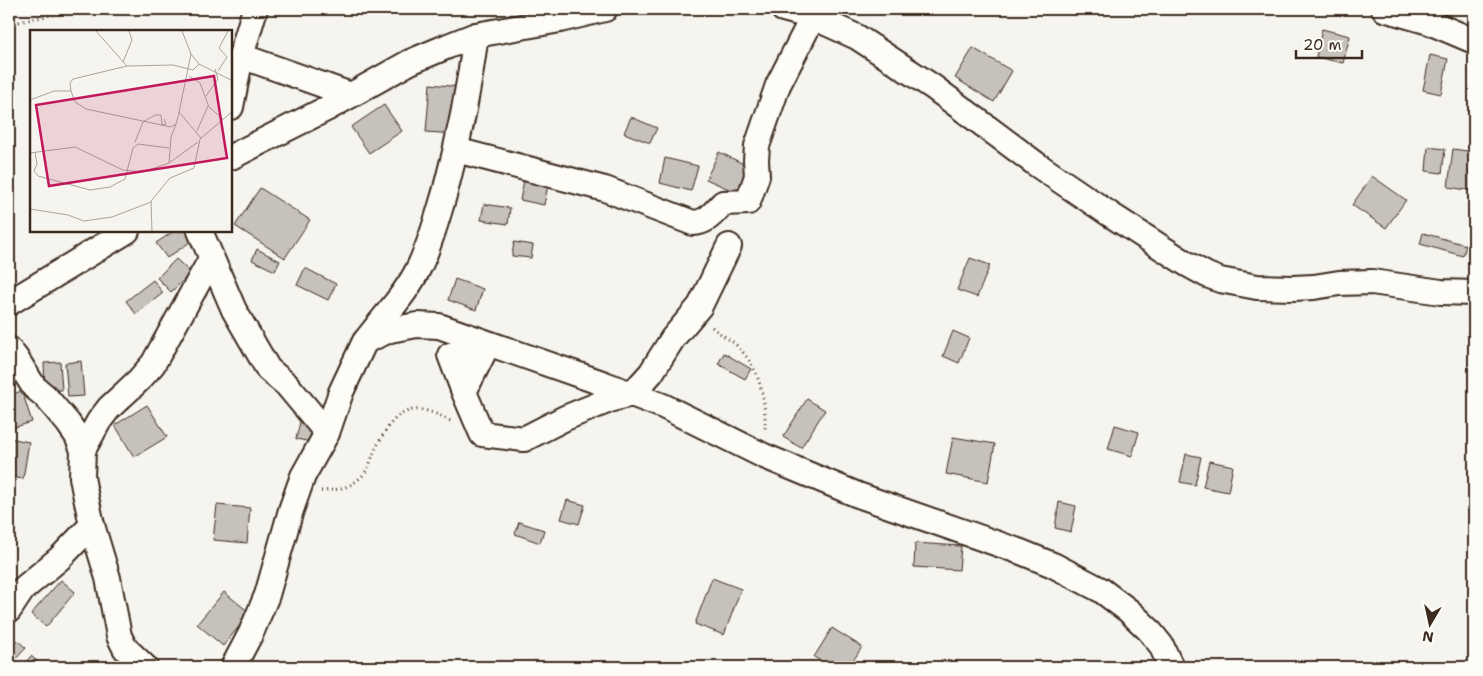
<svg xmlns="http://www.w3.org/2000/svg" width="1483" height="676" viewBox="0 0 1483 676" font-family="'Shantell Sans',sans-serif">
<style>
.building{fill:#c7c1bb;stroke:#3b2a1e}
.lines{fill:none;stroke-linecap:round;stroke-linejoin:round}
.minor-casing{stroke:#3b2a1e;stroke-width:28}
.path{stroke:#3b2a1e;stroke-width:3;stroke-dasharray:1 4;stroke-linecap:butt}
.minor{stroke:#fdfcf7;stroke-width:24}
.inset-road{fill:none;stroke:#aba39b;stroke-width:1}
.view{fill:#c2185b;fill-opacity:0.15;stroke:#c2185b;stroke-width:2.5}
.inset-edge{fill:none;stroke:#3b2a1e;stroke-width:2.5}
</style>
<rect width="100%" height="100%" fill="#f5f4ee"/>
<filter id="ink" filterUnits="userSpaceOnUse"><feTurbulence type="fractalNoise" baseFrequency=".02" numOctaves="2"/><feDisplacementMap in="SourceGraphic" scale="10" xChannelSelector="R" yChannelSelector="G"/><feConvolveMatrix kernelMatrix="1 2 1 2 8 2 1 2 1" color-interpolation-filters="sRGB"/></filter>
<g filter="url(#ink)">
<g class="building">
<path d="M1322 29 1350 36 1343 63 1316 57Z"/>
<path d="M973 48 1012 71 994 102 955 78Z"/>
<path d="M1430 55 1448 59 1441 94 1423 90Z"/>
<path d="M430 84 460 87 456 134 426 132Z"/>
<path d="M384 105 402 131 369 153 351 127Z"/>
<path d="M631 117 657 128 650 143 624 133Z"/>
<path d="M1428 147 1445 149 1442 173 1426 171Z"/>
<path d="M1453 149 1474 152V178L1473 191 1448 187Z"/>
<path d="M719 152 752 168 740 194 706 179Z"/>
<path d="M665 158 698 166 691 191 660 183Z"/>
<path d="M525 175 549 180 544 205 520 200Z"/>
<path d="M1372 176 1406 200 1386 228 1352 205Z"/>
<path d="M260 188 310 220 285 258 235 226Z"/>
<path d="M484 204 510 208 508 224 481 220Z"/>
<path d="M174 231H187L193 240 167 258 156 243Z"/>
<path d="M1423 233 1466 245 1463 256 1420 244Z"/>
<path d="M514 242 533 245 531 258 512 256Z"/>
<path d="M257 249 280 261 275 271 252 260Z"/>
<path d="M970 258 990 265 977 297 957 290Z"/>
<path d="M176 259 191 273 171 292 157 278Z"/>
<path d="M305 268 336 284 328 300 297 285Z"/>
<path d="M455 279 483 289 476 310 448 300Z"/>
<path d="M153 280 163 293 136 314 126 301Z"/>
<path d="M953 331 969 338 959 363 943 356Z"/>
<path d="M724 353 751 369 745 379 718 364Z"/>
<path d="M81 361 84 396 68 397 65 363Z"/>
<path d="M60 362 62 390 45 391 44 363Z"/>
<path d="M22 391 32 422 9 429V395Z"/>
<path d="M807 399 825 410 801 448 783 437Z"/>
<path d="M147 405 167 437 134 457 115 425Z"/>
<path d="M300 422 316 425 312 442 296 439Z"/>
<path d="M1115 425 1139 432 1132 456 1108 449Z"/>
<path d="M953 437 995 444 988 482 946 474Z"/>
<path d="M9 438 29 442 23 479 9 477Z"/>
<path d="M1186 454 1201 457 1195 485 1180 482Z"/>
<path d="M1209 461 1233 466 1228 492 1203 487Z"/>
<path d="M567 500 585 505 579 524 561 519Z"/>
<path d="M1059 502 1076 506 1071 532 1055 528Z"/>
<path d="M217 505 250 508 247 543 213 540Z"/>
<path d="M519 522 544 530 540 543 515 534Z"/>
<path d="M915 543 961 546 959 570 914 567Z"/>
<path d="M712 578 741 589 724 635 695 624Z"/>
<path d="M61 580 75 592 46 627 31 614Z"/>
<path d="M224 592 250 613 223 646 197 624Z"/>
<path d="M832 628 862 647 849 667H830L814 657Z"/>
<path d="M17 640 26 648 9 666V648Z"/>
<path d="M31 656 44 667H22Z"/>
</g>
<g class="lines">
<defs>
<g id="minor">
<path d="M783 9 813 17 857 37 933 87 1036 164 1108 213 1187 264 1207 275 1220 280 1257 287 1293 288 1314 287 1339 283 1372 282 1441 292 1474 293"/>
<path d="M1384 9 1429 22 1474 41"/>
<path d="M241 56 351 95"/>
<path d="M231 107 241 56 255 9"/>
<path d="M456 150 605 189 693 223C707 223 714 212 723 203L748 202 757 176 756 160 757 146 778 85 817 9"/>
<path d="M231 157 328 108 410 62 448 46 476 35 560 20 605 9"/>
<path d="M200 231 234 310 268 369 287 385 327 433"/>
<path d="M9 303 127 231"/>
<path d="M367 339C385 315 408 292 420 265 431 242 438 216 445 192 459 140 469 89 476 35"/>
<path d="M9 349 16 358 34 387 45 396 68 423 77 436 83 450 82 477 84 488 92 525 108 578 119 636 125 648 145 667"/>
<path d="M464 392 450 355 486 348 464 392 482 434 524 439 565 418 612 399 632 394 651 373 673 338 700 306 729 246"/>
<path d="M83 450 99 421 109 408 139 380 153 364 211 259"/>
<path d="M9 610 23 589 60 558 92 525"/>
<path d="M233 667 251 633 267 595 291 510 303 476 327 433 341 392 365 341 390 330 417 325 439 326 602 383 663 406 764 456 858 495 1021 552 1053 565 1101 590 1129 611 1148 629 1161 645 1171 667"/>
</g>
</defs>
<use href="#minor" class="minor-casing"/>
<g class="path">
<path d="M9 24 80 9"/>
<path d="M712 327C719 333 727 338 734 343 760 366 766 398 765 431"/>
<path d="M321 491C338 490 351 488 363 475 371 466 372 454 378 444 397 406 416 401 452 422"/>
</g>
<use href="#minor" class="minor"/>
</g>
</g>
<g transform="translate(30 30)">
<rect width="202" height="202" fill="#f5f4ee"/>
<path class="inset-road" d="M66 1 97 36 143 35 163 40 169 34M152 1 161 24 169 34 203 51M93 32 102 10 99 1M188 41 197 27 189 18 198 1M159 46 170 53 179 77 193 89M41 61 45 72 56 79 141 97 146 94 148 87 161 24M176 66 188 49 185 39M0 70 24 61H41L40 53 43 49 97 36M149 82 171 108M167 101 178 76M105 112 113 92 125 85H131L132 95 136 94 134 89M5 122 7 134 4 141 8 146 60 160 80 157 95 149 103 118 108 114 139 118M0 123 45 117 93 140 113 142 139 133 168 112M139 133 141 107 146 94M0 179 38 185 54 191 82 187 121 172M122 202 121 171 140 148 164 138 170 109 203 81"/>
<path class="view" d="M184 46 197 128 19 156 6 75Z"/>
<rect width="202" height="202" class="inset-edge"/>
</g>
<rect width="1483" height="676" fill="none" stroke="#fdfcf7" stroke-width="30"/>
<rect x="15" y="15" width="1453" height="646" fill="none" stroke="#3b2a1e" stroke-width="2" filter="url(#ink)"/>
<g transform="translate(1430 624) rotate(189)" stroke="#fdfcf7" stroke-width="4" paint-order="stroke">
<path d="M0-4L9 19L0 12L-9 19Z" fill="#3b2a1e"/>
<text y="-8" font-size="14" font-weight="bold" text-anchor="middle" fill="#3b2a1e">N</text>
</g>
<path d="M1296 50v8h66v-8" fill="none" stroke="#3b2a1e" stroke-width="2.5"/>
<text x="1303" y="50" font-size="15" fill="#3b2a1e" stroke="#fdfcf7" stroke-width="4" paint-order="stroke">20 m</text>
</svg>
